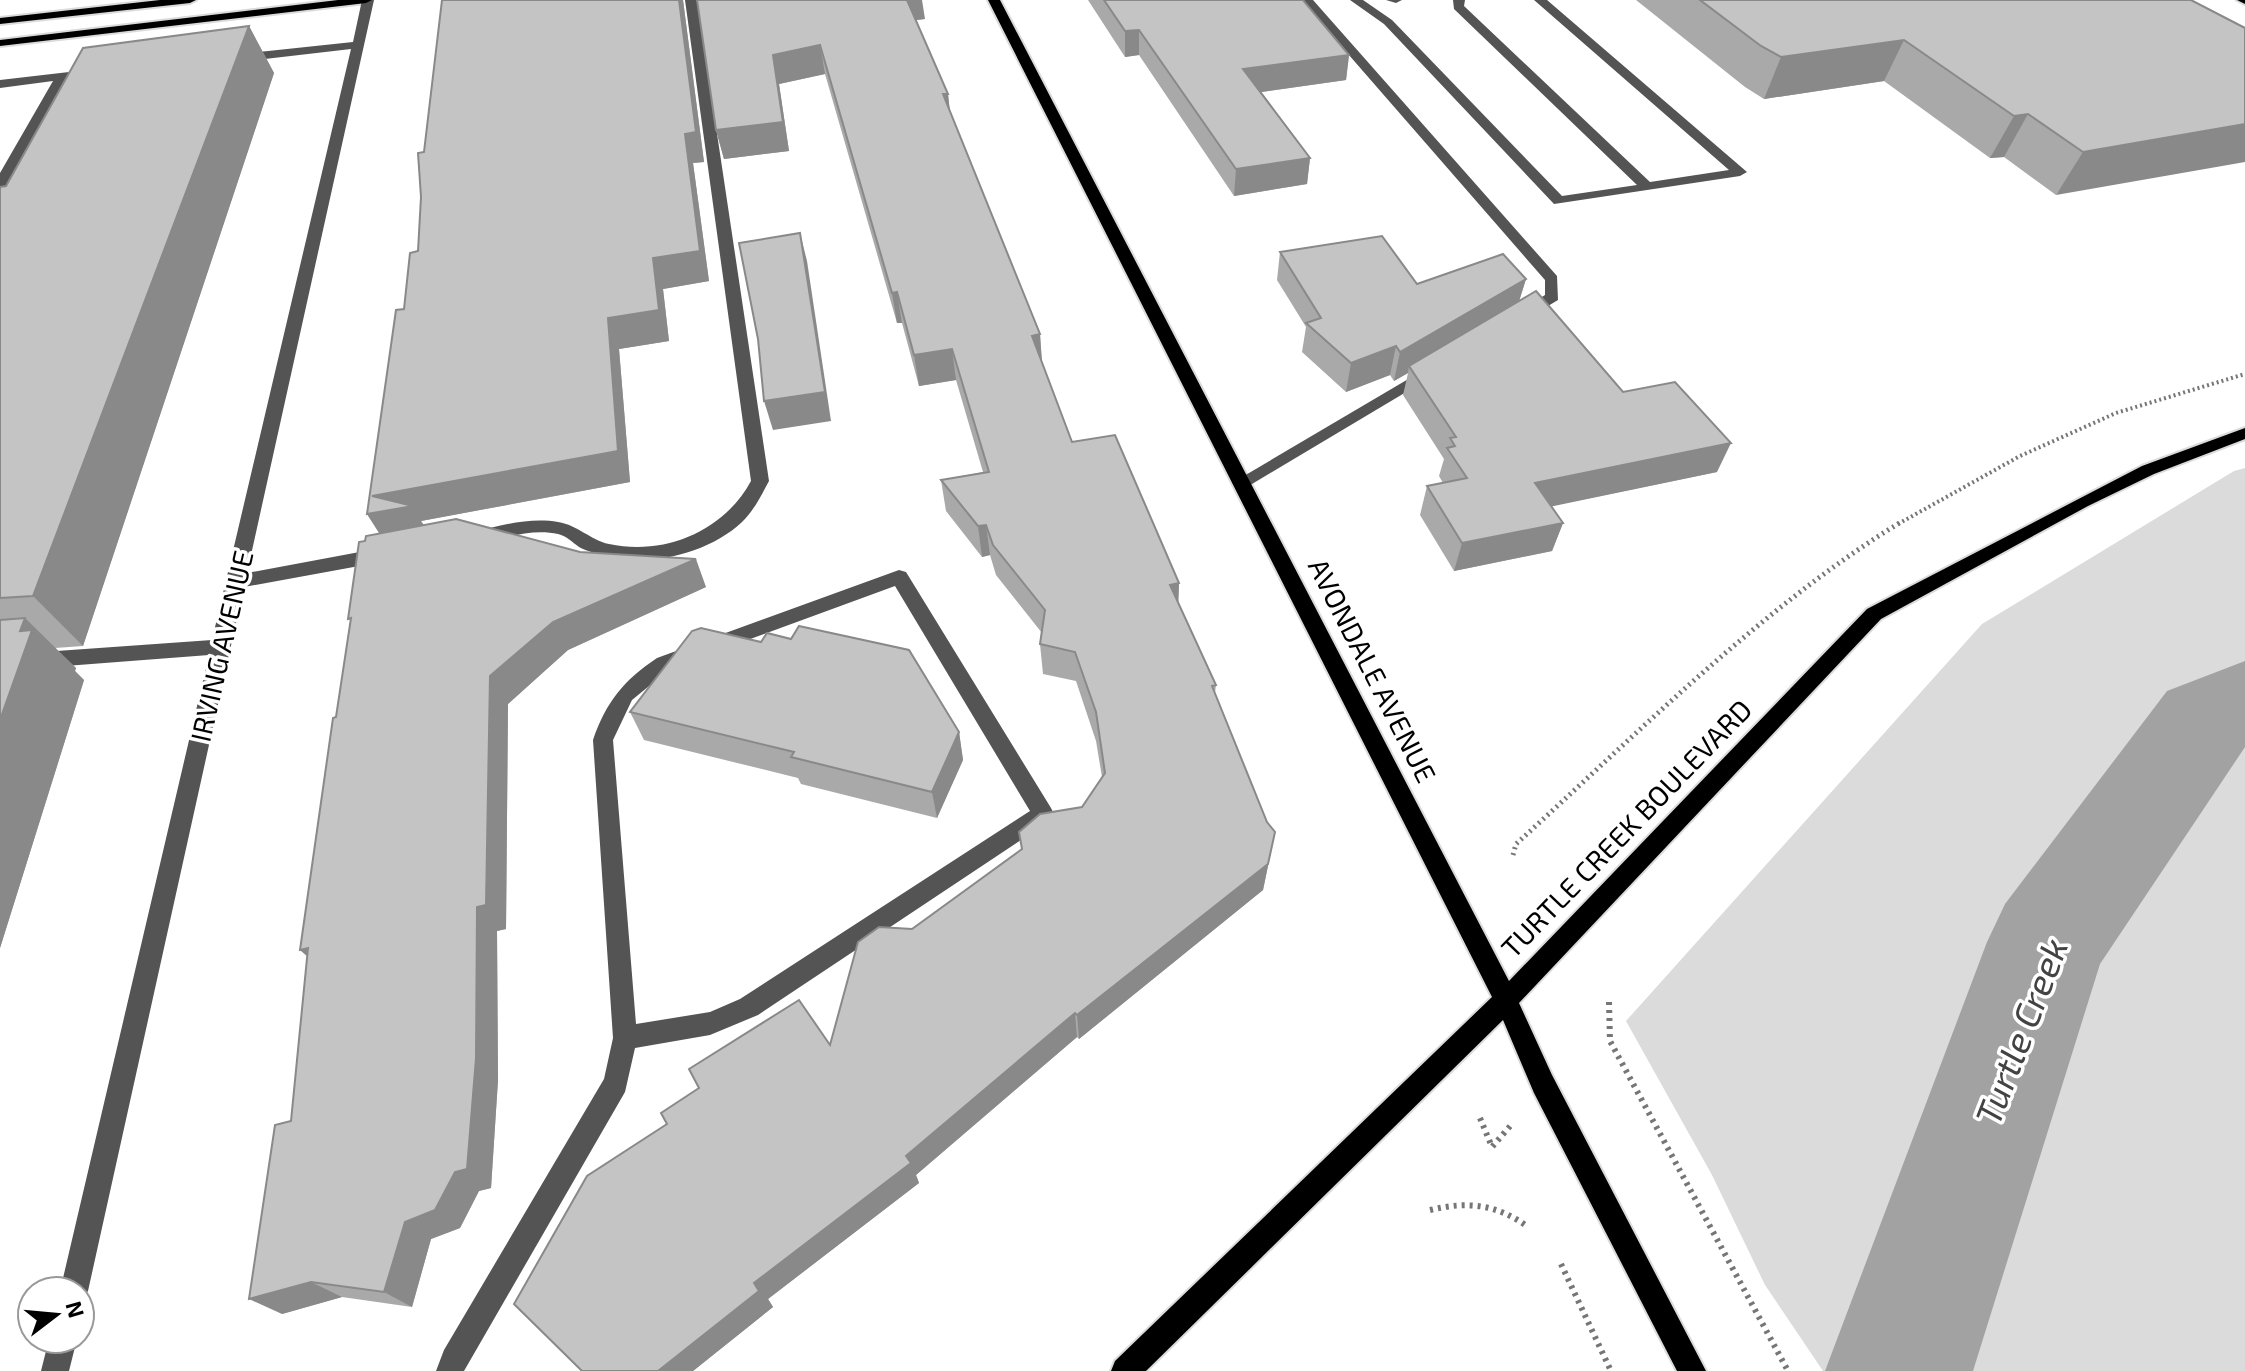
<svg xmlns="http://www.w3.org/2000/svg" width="2245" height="1371" viewBox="0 0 2245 1371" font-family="'Exo 2',sans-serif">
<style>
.green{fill:#dbdbdb}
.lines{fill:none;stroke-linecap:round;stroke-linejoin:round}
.river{fill:#a2a2a2;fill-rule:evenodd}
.major-casing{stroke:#dbdbdb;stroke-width:4}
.path-far2{stroke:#767676;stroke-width:4;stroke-dasharray:2 3;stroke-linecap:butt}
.path-far1{stroke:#767676;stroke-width:5;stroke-dasharray:2 4;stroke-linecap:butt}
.path{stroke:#767676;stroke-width:6;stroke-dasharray:3 5;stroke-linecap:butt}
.minor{fill:#545454;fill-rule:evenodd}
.major{fill:#000;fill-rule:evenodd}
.wall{fill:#a9a9a9}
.shaded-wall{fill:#898989}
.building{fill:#c4c4c4;stroke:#898989;stroke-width:2}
.labels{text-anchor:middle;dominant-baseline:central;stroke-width:7;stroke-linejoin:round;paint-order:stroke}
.street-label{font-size:28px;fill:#000;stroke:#fff}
.near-water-label{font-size:36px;font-style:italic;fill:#434343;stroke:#fff}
</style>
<rect width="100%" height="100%" fill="#fff"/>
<path class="green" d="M2245 468V1371H1823L1765 1285 1712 1175 1626 1021 1982 624 2234 471Z"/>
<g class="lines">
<path class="river" d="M2245 661V747L2100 964 1973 1371H1825L1987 942 2005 904 2167 691Z"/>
<defs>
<g id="major">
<path d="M160 0H196L190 3 0 24V18Z"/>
<path d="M338 0H372L366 3 0 46V40Z"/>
<path d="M988 0H1000L1509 981 1867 609 2142 466 2245 428V439L2154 474 2088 506 1881 619 1519 1003 1552 1075 1706 1371H1677L1534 1093 1503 1020 1146 1371H1111L1115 1361 1492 997Z"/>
<path d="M2237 0H2245V4Z"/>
</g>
</defs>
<use href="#major" class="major-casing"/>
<path class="path-far2" d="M1898 524 2020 456 2116 413 2245 374"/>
<path class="path-far1" d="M1513 855 1516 844C1636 735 1763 606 1901 522"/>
<g class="path">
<path d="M1609 1002 1610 1041 1788 1371"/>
<path d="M1480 1118 1492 1147 1511 1125"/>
<path d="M1430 1210C1467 1201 1497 1204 1528 1227"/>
<path d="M1561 1264 1611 1371"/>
</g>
<g class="minor">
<path d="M362 0H374L247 573 381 548 390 555 381 562 244 587 88 1291 80 1302V1291H60L209 655 0 671V655L212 640 351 49 239 62 233 58 239 54 353 42Z"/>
<path d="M685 0H697L769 481C761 496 754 510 742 522 709 553 651 567 608 557 599 554 588 552 579 547 572 542 567 536 558 534 533 528 504 538 479 543L473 541 470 537 473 533C499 525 531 517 558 522 578 525 590 540 609 544 665 556 724 531 751 481Z"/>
<path d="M1301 0H1313L1557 276 1558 300 1528 318H1518V312L1545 295V280Z"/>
<path d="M1350 0H1363L1392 20 1562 196 1637 185 1454 9 1453 0H1465L1464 6 1650 182 1729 170 1534 0H1547L1747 172 1740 176 1554 204 1384 24Z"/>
<path d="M1386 0H1402L1396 3Z"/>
<path d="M95 69 101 73 99 76 66 80 7 185 0 189V173L53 81 0 88V80Z"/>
<path d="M1427 368 1435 373 1433 376 1247 487 1241 489 1232 483Z"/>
<path d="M899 570 906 572 1051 808 1054 814 1051 820 758 1015 710 1035 635 1048 625 1092 464 1371H436L444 1350 604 1079 613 1038 593 740C606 702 624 680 657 658ZM895 586 1030 811 740 999 710 1012 636 1024 613 740 632 700 671 668Z"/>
<path d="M49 1339H77L69 1371H41Z"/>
</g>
<use href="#major" class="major"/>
</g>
<g class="wall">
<path d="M442 0H683L704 162 693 163 709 281 663 289 669 341 619 349 630 482 421 521 424 525 706 587 568 650 508 704 506 929 497 931 498 1080 491 1188 479 1191 460 1228 431 1239 412 1307 342 1297 282 1314 291 1121 307 956 300 950 336 717 379 533 367 514 404 309 418 251 424 152Z"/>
<path d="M697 0 925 19 916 20 948 94 950 112 1040 334 1042 362 1072 442 1179 583 1178 603 1216 685 1215 693 1267 822 1275 832 1263 890 1079 1039 1077 1037 916 1175 919 1183 768 1299 773 1307 693 1371H582L830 1045 912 929 1082 807 1102 777 1096 741 1076 681 1043 674 1040 644 1042 633 996 575 990 555 982 557 946 511 941 480 983 472 956 380 919 386 902 323H897L825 74 779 84 789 151 724 159 716 130Z"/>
<path d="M1088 0H1303L1349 55 1346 80 1261 92 1310 158 1307 184 1234 196 1139 55 1125 57Z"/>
<path d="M1636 0H2191L2056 195 2004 157 1990 158 1884 81 1764 99 1745 87Z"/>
<path d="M249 26 274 73 83 646 55 648 76 668 75 671 84 680 0 948V187L6 186Z"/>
<path d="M1280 252 1417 284 1526 279 1519 301 1623 392 1717 472 1551 506 1563 523 1552 551 1454 571 1420 515 1427 486 1443 483 1439 476 1444 459 1403 395 1408 373 1394 381 1390 375 1346 392 1302 352 1306 327 1277 280Z"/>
<path d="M630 712 959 732 963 760 937 818 801 784 798 778 644 740Z"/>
</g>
<g class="shaded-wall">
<path d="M679 0H683L704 162 693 163 709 281 663 289 669 341 619 349 630 482 421 521 431 537 387 545 367 514 372 496 608 318 653 258 685 134Z"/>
<path d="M905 0H922L925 19 908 21Z"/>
<path d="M249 26 274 73 83 646 33 596Z"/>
<path d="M1139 30V55L1125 57V31Z"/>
<path d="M1904 40 1884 81 1764 99 1781 57Z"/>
<path d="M820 45 825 74 779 84 789 151 724 159 716 130 773 55Z"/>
<path d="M1349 55 1346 80 1241 95 1243 69Z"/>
<path d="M943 94H948L951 123Z"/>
<path d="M2245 102V162L2056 195 2083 152Z"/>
<path d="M2028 114 2004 157 1990 158 2014 116Z"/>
<path d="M1310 158 1307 184 1234 196 1236 169Z"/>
<path d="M800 233 807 261 831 421 773 430 764 401Z"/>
<path d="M1526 279 1517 308 1409 366 1408 373 1394 381 1400 352Z"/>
<path d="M897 292 902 323H897L892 293Z"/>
<path d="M1040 334 1042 365 1032 336Z"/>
<path d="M1396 346 1390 375 1346 392 1351 363Z"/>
<path d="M952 349 956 380 919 386 914 355Z"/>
<path d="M1731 443 1717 472 1525 512 1535 483Z"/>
<path d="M1563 523 1552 551 1454 571 1462 543Z"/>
<path d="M986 525 990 555 982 557 978 526Z"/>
<path d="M696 559 706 587 568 650 508 704 506 929 497 931 498 1080 491 1188 479 1191 460 1228 431 1239 412 1307 384 1292 477 907 490 676 553 622Z"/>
<path d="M1179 583 1178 613 1170 585Z"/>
<path d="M25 618 76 668 75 671 84 680 0 948V720L20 631Z"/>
<path d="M959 732 963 760 937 818 932 792Z"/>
<path d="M1275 832 1263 890 1079 1039 1077 1015Z"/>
<path d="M308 948 327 973 300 950Z"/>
<path d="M1075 1013 1077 1037 916 1175 919 1183 768 1299 773 1307 693 1371H658L754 1283Z"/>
<path d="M311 1282 342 1297 282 1314 249 1299Z"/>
</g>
<g class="building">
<path d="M442 0H679L696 132 685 134 700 251 653 258 659 310 608 318 618 451 372 496 413 506 367 514 396 310 404 309 410 253 418 251 421 197 418 153 424 152Z"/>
<path d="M697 0H907L948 94H943L1040 334 1032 336 1072 442 1115 435 1179 583 1170 585 1216 685 1212 686 1267 822 1275 832 1268 864 1077 1015 1075 1013 906 1156 911 1163 754 1283 759 1291 658 1371H582L514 1304 587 1176 667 1124 661 1113 699 1088 689 1069 799 1000 830 1045 858 942 879 927 912 929 1022 849 1019 832 1040 814 1082 807 1105 773 1096 712 1075 652 1040 644 1045 610 993 545 986 525 978 526 941 480 989 472 952 349 914 355 897 292 892 293 820 45 773 55 783 122 716 130Z"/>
<path d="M1104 0H1303L1349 55 1243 69 1310 158 1236 169 1139 30 1125 31Z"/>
<path d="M1700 0H2191L2245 28V124L2083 152 2028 114 2014 116 1904 40 1781 57 1761 46Z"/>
<path d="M249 26 33 596 0 598V187L6 186 83 48Z"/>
<path d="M800 233 825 392 764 401 758 339 739 243Z"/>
<path d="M1382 236 1417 284 1503 254 1526 279 1400 352 1396 346 1351 363 1306 323 1321 318 1280 252Z"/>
<path d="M1536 291 1623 392 1675 382 1731 443 1535 483 1563 523 1462 543 1427 486 1467 478 1447 448 1455 446 1450 438 1456 437 1409 366Z"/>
<path d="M456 519 580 552 696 559 553 622 490 676 486 905 477 907 476 1058 467 1169 455 1172 435 1210 405 1222 384 1292 311 1282 249 1299 275 1125 291 1121 308 948 300 950 333 718 336 717 351 618 348 619 359 542 365 541 366 536Z"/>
<path d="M25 618 20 631 32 630 0 720V620Z"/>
<path d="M799 626 909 650 959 732 932 792 791 757 794 752 630 712 692 631 701 628 761 642 767 633 791 639Z"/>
</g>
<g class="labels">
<g class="street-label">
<text transform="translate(221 646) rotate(-77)">IRVING AVENUE</text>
<text transform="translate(1373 670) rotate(63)">AVONDALE AVENUE</text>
<text transform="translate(1626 828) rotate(-46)">TURTLE CREEK BOULEVARD</text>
</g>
<g class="near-water-label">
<text transform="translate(2020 1031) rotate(-69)">Turtle Creek</text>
</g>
</g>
<g transform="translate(56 1315) rotate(74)"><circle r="38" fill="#ffffff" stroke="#999999" stroke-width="2"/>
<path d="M0-6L14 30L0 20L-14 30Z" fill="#000000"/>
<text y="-12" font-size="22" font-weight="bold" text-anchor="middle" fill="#000000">N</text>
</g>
</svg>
